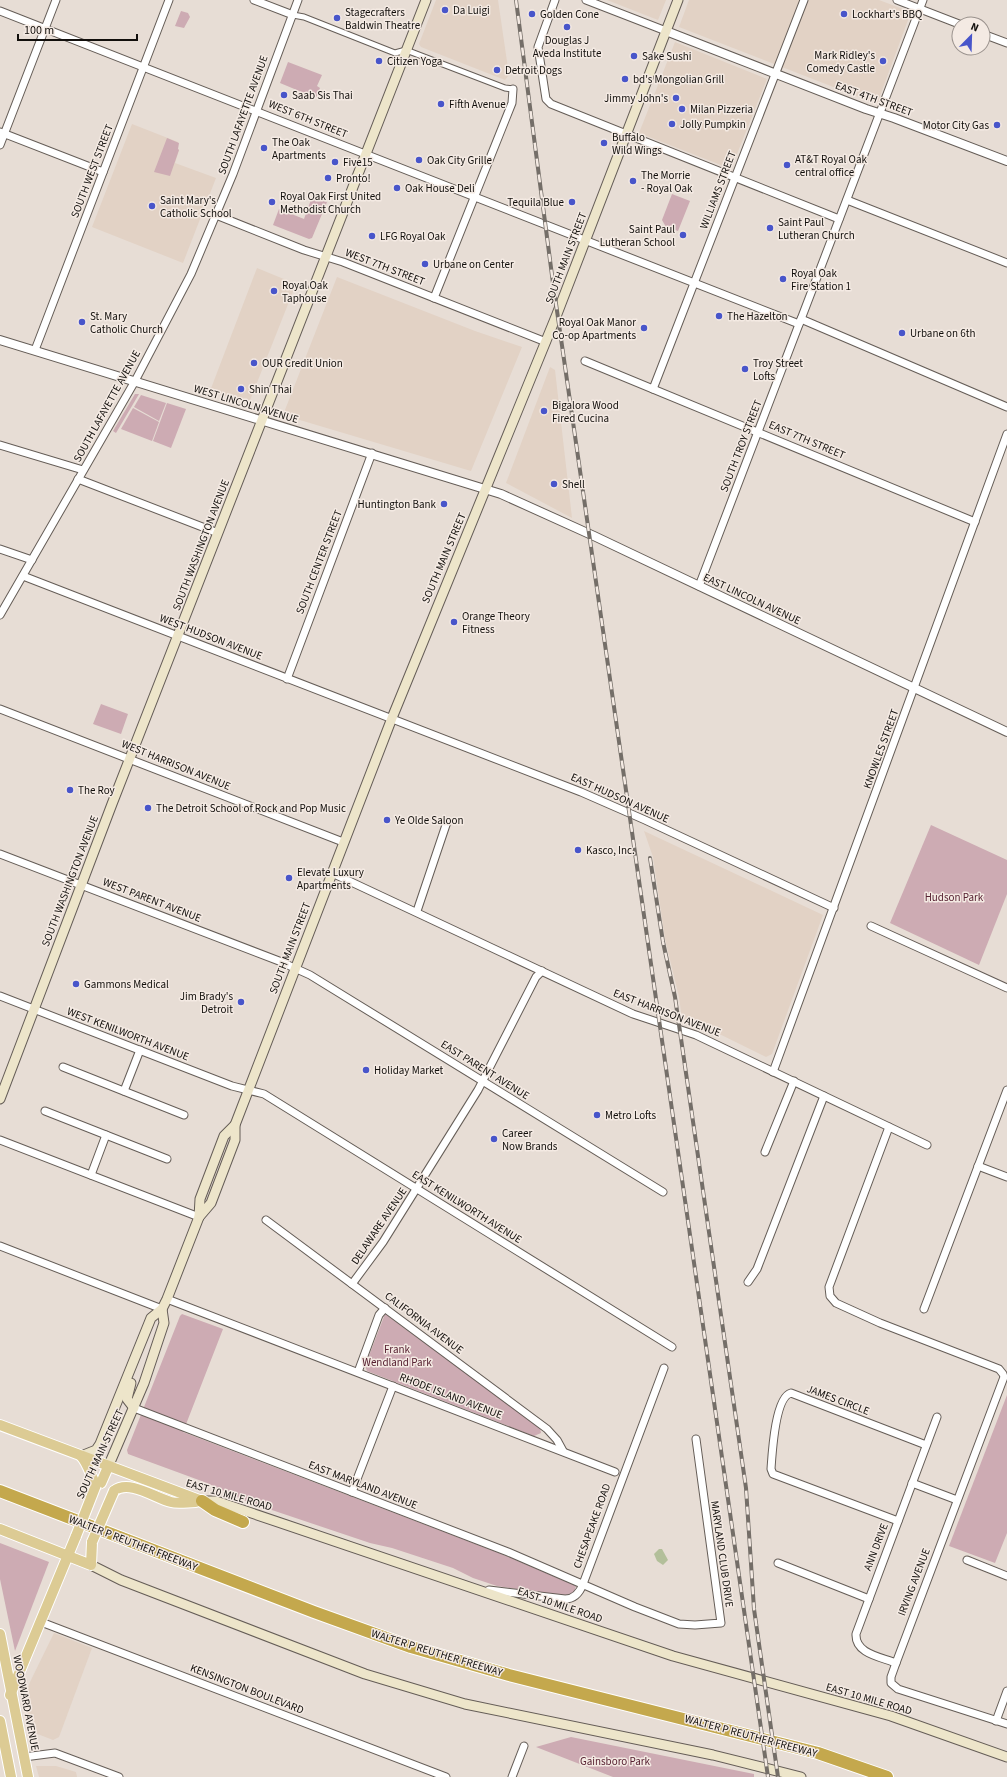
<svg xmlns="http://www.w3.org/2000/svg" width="1007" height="1777" viewBox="0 0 1007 1777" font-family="'Source Sans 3',sans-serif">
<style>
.built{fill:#e2d2c5}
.green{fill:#cdabb3}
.water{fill:#b3bf9a}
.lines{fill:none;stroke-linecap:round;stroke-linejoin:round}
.pedestrian-casing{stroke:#655d57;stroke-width:7}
.minor-casing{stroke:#655d57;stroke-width:9}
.tertiary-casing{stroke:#655d57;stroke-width:10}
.secondary-casing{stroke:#655d57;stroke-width:11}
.primary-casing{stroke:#fff;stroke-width:12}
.motorway-casing{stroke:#fff;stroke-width:14}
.pedestrian{stroke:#fff;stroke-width:5}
.minor{stroke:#fff;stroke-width:7}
.tertiary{stroke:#fff;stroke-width:8}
.secondary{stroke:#ede5ca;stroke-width:9}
.primary{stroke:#dccb94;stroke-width:10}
.motorway{stroke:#c4a84d;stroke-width:12}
.rail-casing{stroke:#746e68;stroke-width:4}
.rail{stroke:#f4eae3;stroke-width:2.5;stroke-dasharray:8;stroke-linecap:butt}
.primary-bridge-casing{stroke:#fff;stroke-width:12;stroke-linecap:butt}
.primary-bridge{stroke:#dccb94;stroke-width:10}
.poi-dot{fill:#4855ca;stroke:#f4eae3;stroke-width:1.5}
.labels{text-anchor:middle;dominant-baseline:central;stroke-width:3;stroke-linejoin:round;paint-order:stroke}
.poi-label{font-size:11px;fill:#120f0c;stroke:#f4eae3;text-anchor:start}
.street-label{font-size:11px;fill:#120f0c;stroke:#f4eae3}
.park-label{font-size:11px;fill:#562031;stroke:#f4eae3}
</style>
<rect width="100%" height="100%" fill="#e7ddd5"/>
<g class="built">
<path d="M436 0H498L509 75 505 80 421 47 419 44Z"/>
<path d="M607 0H666L658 20Z"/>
<path d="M689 0H879L911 12 877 104 679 27Z"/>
<path d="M675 42 767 79 731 169 639 133Z"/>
<path d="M132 124 178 142V149L179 150 175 163 216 178 183 263 92 227Z"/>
<path d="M257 268 296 284 249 403 210 391Z"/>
<path d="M337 277 475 331 522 347 471 471 283 415Z"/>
<path d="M550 367 555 370 572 518 506 483Z"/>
<path d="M644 831 823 915 772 1054 766 1057 695 1022 682 1019 679 997 665 939 653 857Z"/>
<path d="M54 1633 92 1648 59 1737 53 1740 35 1733 30 1729 25 1698 30 1682Z"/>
<path d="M36 1766H56L76 1772 77 1777H39Z"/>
</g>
<g class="green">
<path d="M181 11 188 13 190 17 184 28 175 26Z"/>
<path d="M288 62 322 75 317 86 320 88 316 98 280 83Z"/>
<path d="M167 138 179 143 178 149 179 150 170 176 154 172Z"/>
<path d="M672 194 690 201 678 231 666 227 662 220Z"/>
<path d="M312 197 327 202 312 238 309 239 273 225 279 209 304 219Z"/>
<path d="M135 394H139L116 433 113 431Z"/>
<path d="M141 395 166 403 159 421 134 407Z"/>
<path d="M167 403 186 409 171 448 153 441Z"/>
<path d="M133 408 159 422 152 441 121 429Z"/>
<path d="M101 704 128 714 121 734 93 724Z"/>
<path d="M931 825 1007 860V894L979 965 890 923Z"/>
<path d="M182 1314 223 1329 183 1432 499 1553 576 1586 574 1592 564 1596 497 1586 473 1578 453 1568 392 1548 370 1543 248 1502 207 1483 128 1454 127 1450 180 1316Z"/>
<path d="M385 1314 540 1428 541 1433 534 1436 367 1371 365 1366Z"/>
<path d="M1007 1395V1533L995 1563 949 1546Z"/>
<path d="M0 1543 49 1562 15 1651 0 1579Z"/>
<path d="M571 1737 754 1774V1777H613L536 1747Z"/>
</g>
<path class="water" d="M659 1549H662L668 1560 663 1565 657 1561 654 1554Z"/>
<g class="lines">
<defs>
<path id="pedestrian" d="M293 15 304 17 395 53 406 50 505 88 513 89"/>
<g id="minor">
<path d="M254 0 293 15"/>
<path d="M555 0 538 47 546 99 551 104 839 219"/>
<path d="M586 0 666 31"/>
<path d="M897 0 959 24"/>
<path d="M0 11 799 324"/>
<path d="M983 34 1007 43"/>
<path d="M0 132 103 172"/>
<path d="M0 145 56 0"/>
<path d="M847 200 1007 263"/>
<path d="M216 215 304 250 343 262 546 342"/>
<path d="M434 298 512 103 513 89"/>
<path d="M801 319 1007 407"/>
<path d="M35 350 169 0"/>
<path d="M585 361 975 522"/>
<path d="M653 389 804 0"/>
<path d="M0 445 83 470"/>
<path d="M78 479 218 533"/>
<path d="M0 549 32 560"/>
<path d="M23 576 581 792 645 820 834 908"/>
<path d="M699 586 923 0"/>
<path d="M0 615 135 381 191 274 233 174 298 0"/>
<path d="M287 679 372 453"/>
<path d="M0 709 343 842"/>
<path d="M0 854 279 961 310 975 663 1192"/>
<path d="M332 873 633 1014 696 1035 927 1145"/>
<path d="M417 911 447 822"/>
<path d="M871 926 1007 988"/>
<path d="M0 996 232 1086 264 1094 672 1347"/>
<path d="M63 1067 184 1115"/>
<path d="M773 1072 1007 434"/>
<path d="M124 1091 140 1050"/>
<path d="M45 1111 167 1159"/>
<path d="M889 1127 829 1287 830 1296 836 1303 880 1323 999 1369 1003 1374 1004 1377 896 1663 891 1677V1683L898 1689 1007 1724"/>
<path d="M0 1140 199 1217"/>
<path d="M765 1152 794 1081"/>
<path d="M978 1166 1007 1177"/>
<path d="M91 1175 106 1135"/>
<path d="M266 1220 547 1429 557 1440 563 1451"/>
<path d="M0 1246 162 1309"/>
<path d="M748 1282 757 1269 824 1096"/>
<path d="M352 1284 383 1242 478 1090 536 977 542 971"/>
<path d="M167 1299 615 1472"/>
<path d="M924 1309 1007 1090"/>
<path d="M358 1372 379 1315 385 1308"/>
<path d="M134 1408 508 1552 635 1607 679 1624 695 1625 721 1623 696 1439"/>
<path d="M912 1483 957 1500"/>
<path d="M352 1492 393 1386"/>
<path d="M898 1521 773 1474 771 1469C772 1455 775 1397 791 1393L926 1445"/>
<path d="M967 1560 1007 1576"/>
<path d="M778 1563 869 1599"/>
<path d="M489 1590 565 1599C575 1599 580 1592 583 1584L664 1368"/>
<path d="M41 1622 446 1777"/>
<path d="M896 1663C881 1657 855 1654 856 1634L937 1417"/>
<path d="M996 1721 1007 1691"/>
<path d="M24 1757 55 1753 119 1777"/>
<path d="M512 1777 524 1746"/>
</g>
<g id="tertiary">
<path d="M666 31 866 109 894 118 1007 161"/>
<path d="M0 340 501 494 594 536 1007 732"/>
</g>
<g id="secondary">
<path d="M0 1099 112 804 426 0"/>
<path d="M199 1217 211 1203 235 1140V1125L392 718 557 314 678 0"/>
<path d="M131 1383 127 1399 134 1408"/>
<path d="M81 1456 96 1450 100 1444 151 1318 162 1309 167 1299 199 1217 200 1199 224 1136 235 1125"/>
<path d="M108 1467 144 1383 164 1323 162 1309"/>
<path d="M202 1501H216L673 1656 891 1716 1007 1757"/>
<path d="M91 1565 121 1580 365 1674 465 1704 713 1755 801 1777"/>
</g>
<g id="primary">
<path d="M0 1425 202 1501"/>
<path d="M81 1456C89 1465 90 1475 96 1485L101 1483 108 1467"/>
<path d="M114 1491C129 1479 155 1498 171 1502 178 1504 188 1502 196 1502"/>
<path d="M0 1529 91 1565 92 1542"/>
<path d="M0 1634 28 1777"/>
<path d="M10 1695 76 1536"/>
<path d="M0 1721 11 1777"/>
</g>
<g id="motorway">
<path d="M0 1491 314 1612 411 1647 509 1675 818 1753 887 1777"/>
<path d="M202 1501 215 1510 243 1522"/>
</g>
</defs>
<use href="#pedestrian" class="pedestrian-casing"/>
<use href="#minor" class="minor-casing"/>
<use href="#tertiary" class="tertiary-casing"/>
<use href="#secondary" class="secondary-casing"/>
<use href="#primary" class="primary-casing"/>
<use href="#motorway" class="motorway-casing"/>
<use href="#pedestrian" class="pedestrian"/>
<use href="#minor" class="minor"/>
<use href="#tertiary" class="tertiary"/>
<use href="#secondary" class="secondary"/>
<use href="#primary" class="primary"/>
<use href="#motorway" class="motorway"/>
<defs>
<g id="rail">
<path d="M516 0 553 283 768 1777"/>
<path d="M650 858 663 942 675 997 746 1488 754 1609 778 1777"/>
</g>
</defs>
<use href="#rail" class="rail-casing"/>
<use href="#rail" class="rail"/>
<defs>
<g id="primary-bridge">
<path d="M76 1536 96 1485"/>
<path d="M92 1542 114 1491"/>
</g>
</defs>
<use href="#primary-bridge" class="primary-bridge-casing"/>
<use href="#primary-bridge" class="primary-bridge"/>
</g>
<g class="poi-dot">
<circle cx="445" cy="10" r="4"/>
<circle cx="532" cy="14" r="4"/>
<circle cx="844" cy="14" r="4"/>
<circle cx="337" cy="18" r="4"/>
<circle cx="567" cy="27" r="4"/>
<circle cx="634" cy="56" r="4"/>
<circle cx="379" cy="61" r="4"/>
<circle cx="883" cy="61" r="4"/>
<circle cx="497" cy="70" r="4"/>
<circle cx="625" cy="79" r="4"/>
<circle cx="284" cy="95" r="4"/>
<circle cx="676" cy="98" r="4"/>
<circle cx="441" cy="104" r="4"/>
<circle cx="682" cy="109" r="4"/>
<circle cx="672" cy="124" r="4"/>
<circle cx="997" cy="125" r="4"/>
<circle cx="604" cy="143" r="4"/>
<circle cx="264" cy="148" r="4"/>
<circle cx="419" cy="160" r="4"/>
<circle cx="335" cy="162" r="4"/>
<circle cx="787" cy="165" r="4"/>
<circle cx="328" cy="178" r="4"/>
<circle cx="633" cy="181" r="4"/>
<circle cx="397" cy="188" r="4"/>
<circle cx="272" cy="202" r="4"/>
<circle cx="572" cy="202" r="4"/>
<circle cx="152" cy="206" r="4"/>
<circle cx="770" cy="228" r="4"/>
<circle cx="683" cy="235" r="4"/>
<circle cx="372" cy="236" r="4"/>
<circle cx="425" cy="264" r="4"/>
<circle cx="783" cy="279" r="4"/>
<circle cx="274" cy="291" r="4"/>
<circle cx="719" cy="316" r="4"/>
<circle cx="82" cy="322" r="4"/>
<circle cx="644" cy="328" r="4"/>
<circle cx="902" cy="333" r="4"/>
<circle cx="254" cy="363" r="4"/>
<circle cx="745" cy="369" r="4"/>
<circle cx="241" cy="389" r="4"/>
<circle cx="544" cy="411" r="4"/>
<circle cx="554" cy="484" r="4"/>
<circle cx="444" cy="504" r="4"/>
<circle cx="454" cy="622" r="4"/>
<circle cx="70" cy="790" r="4"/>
<circle cx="148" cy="808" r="4"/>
<circle cx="387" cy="820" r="4"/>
<circle cx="578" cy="850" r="4"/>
<circle cx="289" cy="878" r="4"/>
<circle cx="76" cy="984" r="4"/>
<circle cx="241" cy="1002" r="4"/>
<circle cx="366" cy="1070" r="4"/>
<circle cx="597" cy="1115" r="4"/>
<circle cx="494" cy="1139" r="4"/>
</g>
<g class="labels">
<g class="poi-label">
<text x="453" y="10">Da Luigi</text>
<text x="345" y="12">Stagecrafters<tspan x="345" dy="13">Baldwin Theatre</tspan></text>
<text x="540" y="14">Golden Cone</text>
<text x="852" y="14">Lockhart's BBQ</text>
<text x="567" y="40" text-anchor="middle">Douglas J<tspan x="567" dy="13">Aveda Institute</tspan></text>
<text x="875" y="55" text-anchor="end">Mark Ridley's<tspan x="875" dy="13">Comedy Castle</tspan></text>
<text x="642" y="56">Sake Sushi</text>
<text x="387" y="61">Citizen Yoga</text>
<text x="505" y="70">Detroit Dogs</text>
<text x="633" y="79">bd's Mongolian Grill</text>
<text x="292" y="95">Saab Sis Thai</text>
<text x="668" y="98" text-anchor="end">Jimmy John's</text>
<text x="449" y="104">Fifth Avenue</text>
<text x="690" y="109">Milan Pizzeria</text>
<text x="680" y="124">Jolly Pumpkin</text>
<text x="989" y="125" text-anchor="end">Motor City Gas</text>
<text x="612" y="137">Buffalo<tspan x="612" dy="13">Wild Wings</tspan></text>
<text x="272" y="142">The Oak<tspan x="272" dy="13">Apartments</tspan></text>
<text x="795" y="159">AT&amp;T Royal Oak<tspan x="795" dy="13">central office</tspan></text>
<text x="427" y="160">Oak City Grille</text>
<text x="343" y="162">Five15</text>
<text x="641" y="175">The Morrie<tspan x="641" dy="13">- Royal Oak</tspan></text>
<text x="336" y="178">Pronto!</text>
<text x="405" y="188">Oak House Deli</text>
<text x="280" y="196">Royal Oak First United<tspan x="280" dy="13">Methodist Church</tspan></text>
<text x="160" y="200">Saint Mary's<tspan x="160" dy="13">Catholic School</tspan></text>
<text x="564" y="202" text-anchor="end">Tequila Blue</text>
<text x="778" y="222">Saint Paul<tspan x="778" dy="13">Lutheran Church</tspan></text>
<text x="675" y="229" text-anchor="end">Saint Paul<tspan x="675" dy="13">Lutheran School</tspan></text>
<text x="380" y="236">LFG Royal Oak</text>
<text x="433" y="264">Urbane on Center</text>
<text x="791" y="273">Royal Oak<tspan x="791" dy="13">Fire Station 1</tspan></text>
<text x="282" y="285">Royal Oak<tspan x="282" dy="13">Taphouse</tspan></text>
<text x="90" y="316">St. Mary<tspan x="90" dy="13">Catholic Church</tspan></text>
<text x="727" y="316">The Hazelton</text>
<text x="636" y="322" text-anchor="end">Royal Oak Manor<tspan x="636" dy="13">Co-op Apartments</tspan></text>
<text x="910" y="333">Urbane on 6th</text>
<text x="262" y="363">OUR Credit Union</text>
<text x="753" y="363">Troy Street<tspan x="753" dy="13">Lofts</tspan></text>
<text x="249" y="389">Shin Thai</text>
<text x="552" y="405">Bigalora Wood<tspan x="552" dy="13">Fired Cucina</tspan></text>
<text x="562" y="484">Shell</text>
<text x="436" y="504" text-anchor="end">Huntington Bank</text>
<text x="462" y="616">Orange Theory<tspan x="462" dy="13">Fitness</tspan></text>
<text x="78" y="790">The Roy</text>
<text x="156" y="808">The Detroit School of Rock and Pop Music</text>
<text x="395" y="820">Ye Olde Saloon</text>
<text x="586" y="850">Kasco, Inc.</text>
<text x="297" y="872">Elevate Luxury<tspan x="297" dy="13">Apartments</tspan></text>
<text x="84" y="984">Gammons Medical</text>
<text x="233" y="996" text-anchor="end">Jim Brady's<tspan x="233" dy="13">Detroit</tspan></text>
<text x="374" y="1070">Holiday Market</text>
<text x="605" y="1115">Metro Lofts</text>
<text x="502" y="1133">Career<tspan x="502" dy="13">Now Brands</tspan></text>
</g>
<g class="street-label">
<text transform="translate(874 99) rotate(20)">EAST 4TH STREET</text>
<text transform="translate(243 115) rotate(-70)">SOUTH LAFAYETTE AVENUE</text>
<text transform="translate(308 119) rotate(22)">WEST 6TH STREET</text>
<text transform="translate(92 171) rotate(-69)">SOUTH WEST STREET</text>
<text transform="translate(718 190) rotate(-69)">WILLIAMS STREET</text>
<text transform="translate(566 258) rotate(-69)">SOUTH MAIN STREET</text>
<text transform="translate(385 267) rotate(21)">WEST 7TH STREET</text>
<text transform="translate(246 404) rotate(17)">WEST LINCOLN AVENUE</text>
<text transform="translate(107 406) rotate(-61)">SOUTH LAFAYETTE AVENUE</text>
<text transform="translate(807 440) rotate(23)">EAST 7TH STREET</text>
<text transform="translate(741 446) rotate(-69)">SOUTH TROY STREET</text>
<text transform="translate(201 545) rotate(-69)">SOUTH WASHINGTON AVENUE</text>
<text transform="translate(444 558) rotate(-67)">SOUTH MAIN STREET</text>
<text transform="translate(319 562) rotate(-69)">SOUTH CENTER STREET</text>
<text transform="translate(752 599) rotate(25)">EAST LINCOLN AVENUE</text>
<text transform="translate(211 637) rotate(21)">WEST HUDSON AVENUE</text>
<text transform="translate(881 749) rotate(-70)">KNOWLES STREET</text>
<text transform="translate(176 765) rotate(22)">WEST HARRISON AVENUE</text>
<text transform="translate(620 798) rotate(24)">EAST HUDSON AVENUE</text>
<text transform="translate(70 881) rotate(-69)">SOUTH WASHINGTON AVENUE</text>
<text transform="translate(152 900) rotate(21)">WEST PARENT AVENUE</text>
<text transform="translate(290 948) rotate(-69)">SOUTH MAIN STREET</text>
<text transform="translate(667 1013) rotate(21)">EAST HARRISON AVENUE</text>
<text transform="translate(128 1034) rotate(21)">WEST KENILWORTH AVENUE</text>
<text transform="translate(485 1070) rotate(32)">EAST PARENT AVENUE</text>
<text transform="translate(467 1207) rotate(32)">EAST KENILWORTH AVENUE</text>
<text transform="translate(379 1226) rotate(-56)">DELAWARE AVENUE</text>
<text transform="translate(424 1323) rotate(37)">CALIFORNIA AVENUE</text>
<text transform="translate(451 1396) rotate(21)">RHODE ISLAND AVENUE</text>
<text transform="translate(838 1400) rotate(21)">JAMES CIRCLE</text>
<text transform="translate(100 1454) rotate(-65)">SOUTH MAIN STREET</text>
<text transform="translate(363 1485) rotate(21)">EAST MARYLAND AVENUE</text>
<text transform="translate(229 1495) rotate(16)">EAST 10 MILE ROAD</text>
<text transform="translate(592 1526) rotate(-70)">CHESAPEAKE ROAD</text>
<text transform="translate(133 1543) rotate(21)">WALTER P REUTHER FREEWAY</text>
<text transform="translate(876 1547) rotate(-69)">ANN DRIVE</text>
<text transform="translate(722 1554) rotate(82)">MARYLAND CLUB DRIVE</text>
<text transform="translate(914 1582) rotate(-69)">IRVING AVENUE</text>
<text transform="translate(560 1605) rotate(19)">EAST 10 MILE ROAD</text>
<text transform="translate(437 1653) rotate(17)">WALTER P REUTHER FREEWAY</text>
<text transform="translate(247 1689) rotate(21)">KENSINGTON BOULEVARD</text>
<text transform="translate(869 1699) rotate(16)">EAST 10 MILE ROAD</text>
<text transform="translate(26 1703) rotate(79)">WOODWARD AVENUE</text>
<text transform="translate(751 1736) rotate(15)">WALTER P REUTHER FREEWAY</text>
</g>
<g class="park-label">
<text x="954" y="897">Hudson Park</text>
<text x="397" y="1349">Frank<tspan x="397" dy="13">Wendland Park</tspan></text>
<text x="615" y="1761">Gainsboro Park</text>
</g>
</g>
<g transform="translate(971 36) rotate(23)"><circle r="19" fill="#f4eae3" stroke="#9a928d"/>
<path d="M0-3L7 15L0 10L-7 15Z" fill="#4855ca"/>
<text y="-6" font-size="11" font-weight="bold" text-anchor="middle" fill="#120f0c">N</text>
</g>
<path d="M18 34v6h119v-6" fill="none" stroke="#120f0c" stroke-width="2"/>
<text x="24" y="34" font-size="12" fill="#120f0c" stroke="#f4eae3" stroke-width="3" paint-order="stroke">100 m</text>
</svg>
